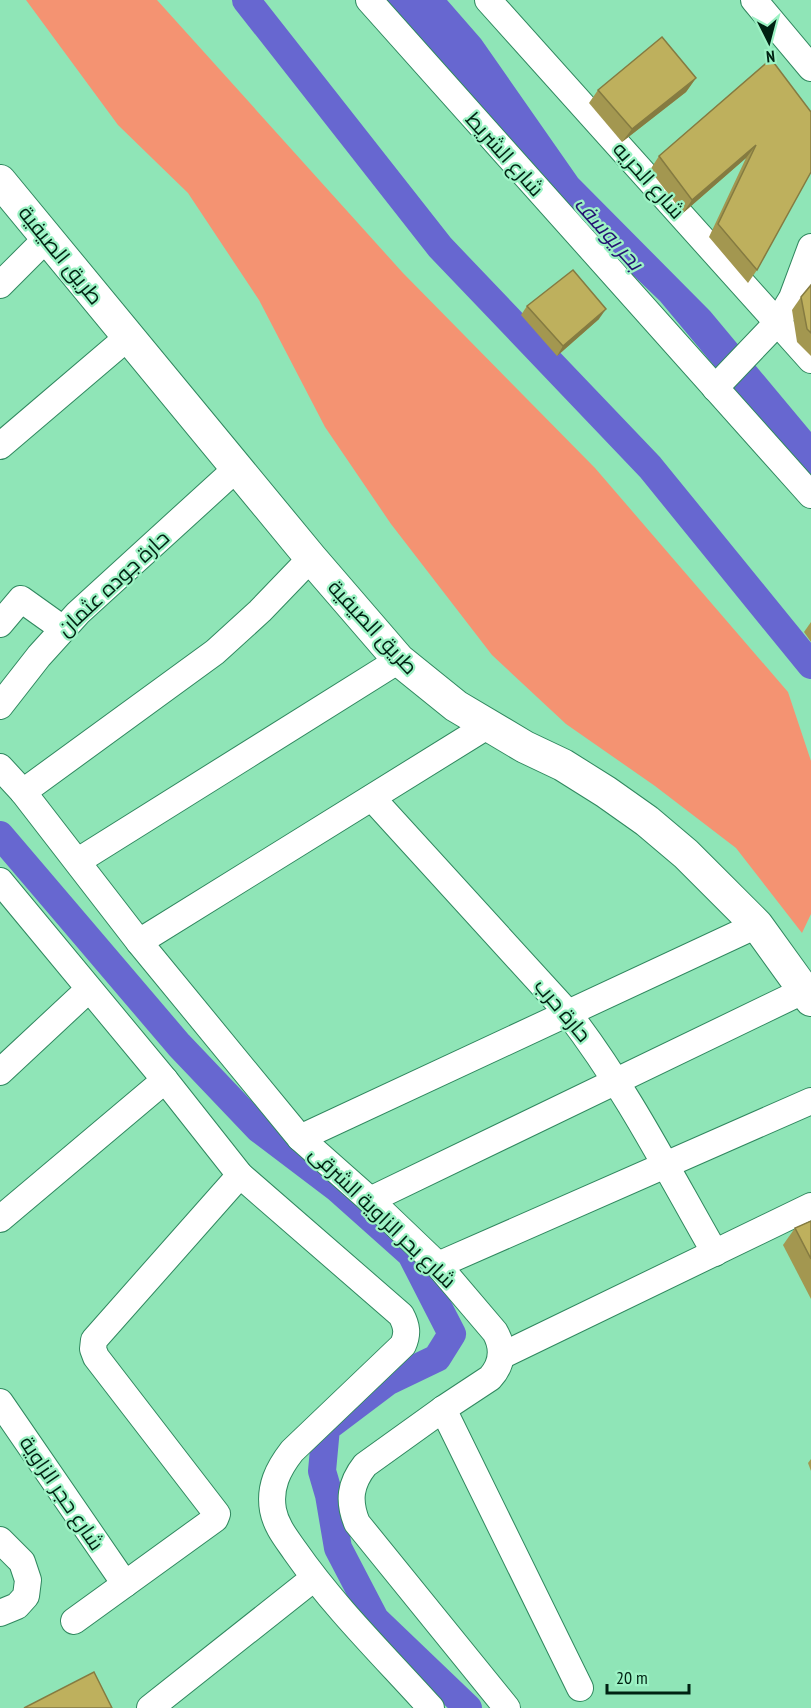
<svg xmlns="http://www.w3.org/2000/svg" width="811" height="1708" viewBox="0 0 811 1708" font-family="'PT Sans Narrow',Cairo,sans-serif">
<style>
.green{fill:#f49372}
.water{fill:#6767d0}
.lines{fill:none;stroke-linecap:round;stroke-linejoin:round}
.canal{stroke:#6767d0;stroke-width:28}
.minor-casing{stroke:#30885f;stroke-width:28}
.tertiary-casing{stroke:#30885f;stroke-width:34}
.minor{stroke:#fff;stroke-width:26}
.tertiary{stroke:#fff;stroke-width:32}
.wall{fill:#a39750}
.shaded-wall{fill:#857b41}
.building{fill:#beb05d;stroke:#857b41;stroke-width:1.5}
.labels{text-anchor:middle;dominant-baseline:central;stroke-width:4.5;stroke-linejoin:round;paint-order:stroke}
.street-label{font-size:21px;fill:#002212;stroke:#9cf2c4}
.water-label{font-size:22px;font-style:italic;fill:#241272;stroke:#9cf2c4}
</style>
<rect width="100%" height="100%" fill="#8fe5b7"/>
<path class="green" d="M26 0H157L403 273 595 468 788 692 811 761V914L802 933 736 848 655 786 566 724 492 655 391 524 325 427 259 300 188 193 118 125Z"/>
<path class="water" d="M384 0H447L481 39 578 178 710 311 811 432V482L660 301 535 181Z"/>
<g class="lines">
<g class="canal">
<path d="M246 0 440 247 650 467 811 665"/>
<path d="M0 835 179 1045 259 1129 337 1188 411 1254 452 1334 437 1358 387 1382 326 1428 322 1471 329 1495 338 1548 375 1619 468 1708"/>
</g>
<defs>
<g id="minor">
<path d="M369 0 811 495"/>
<path d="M488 0 811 360"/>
<path d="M754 0 811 68"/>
<path d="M0 285 47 238"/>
<path d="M715 388 777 323 792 298 811 247"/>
<path d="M0 446 128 337"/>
<path d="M0 624 21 599 63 629"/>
<path d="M0 706 39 656 78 613 237 468"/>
<path d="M0 767 23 792 139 942 300 1138 370 1200 438 1265 495 1332C504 1348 503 1364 490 1378L443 1409 365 1465C350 1484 348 1501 357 1523L507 1708"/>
<path d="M23 792 215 652 260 611 311 558"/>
<path d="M372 798 568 1013C626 1088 668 1171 715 1253"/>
<path d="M78 861 399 660"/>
<path d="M0 881 165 1080 240 1175 401 1315C407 1326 408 1334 403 1345L292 1451C278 1469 269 1487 273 1510 276 1526 286 1538 295 1551 334 1607 385 1657 431 1708"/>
<path d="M139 942 487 726"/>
<path d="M0 1072 89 989"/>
<path d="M300 1138 757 925"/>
<path d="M370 1200 805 990"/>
<path d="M0 1219 165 1080"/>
<path d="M438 1265 811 1101"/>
<path d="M501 1356 811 1206"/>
<path d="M0 1402 125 1584"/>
<path d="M443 1409 580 1688"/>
<path d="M0 1540 22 1562 28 1580 26 1596 17 1606 0 1613"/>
<path d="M74 1621 215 1519 217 1514 96 1357 93 1349 94 1340 240 1175"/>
<path d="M150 1708 314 1578"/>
</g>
<path id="tertiary" d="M0 181 311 558 399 660 456 706 525 747 563 765 606 792 647 821 686 854 757 925 811 1000"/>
</defs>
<use href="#minor" class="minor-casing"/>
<use href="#tertiary" class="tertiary-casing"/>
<use href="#minor" class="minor"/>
<use href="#tertiary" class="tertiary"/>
</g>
<g class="wall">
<path d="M771 59 757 270 748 283 709 237 746 158 683 213 650 170 659 156Z"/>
<path d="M696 78 686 92 622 142 589 103 598 90Z"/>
<path d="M811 285V356L797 342 792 310 801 297Z"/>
<path d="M527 306 599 319 557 356 521 315Z"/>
<path d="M811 622V642L804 632Z"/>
<path d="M811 1221V1299L783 1245 795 1228Z"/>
<path d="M811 1459V1471L808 1463Z"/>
</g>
<g class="shaded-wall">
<path d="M696 78 686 92 622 142 632 129Z"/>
<path d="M756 145 746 158 683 213 692 200Z"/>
<path d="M606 309 599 319 557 356 563 346Z"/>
</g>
<g class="building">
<path d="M662 37 696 78 632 129 598 90Z"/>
<path d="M771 59 811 112V172L757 270 718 224 756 145 692 200 659 156Z"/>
<path d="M573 270 606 309 563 346 527 306Z"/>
<path d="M811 285V333L807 329 801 297Z"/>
<path d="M811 1221V1259L795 1228Z"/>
<path d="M94 1672 112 1708H24Z"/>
</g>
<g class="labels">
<g class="street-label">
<text transform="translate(505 154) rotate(48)">شارع الشريط</text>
<text transform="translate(649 180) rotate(48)">شارع الحريه</text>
<text transform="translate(61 255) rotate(51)">طريق الصيفية</text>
<text transform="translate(113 583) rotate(-43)">حارة جوده عثمان</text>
<text transform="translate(373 627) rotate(47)">طريق الصيفية</text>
<text transform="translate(563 1010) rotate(50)">حارة حرب</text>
<text transform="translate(383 1217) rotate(44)">شارع بحر الزاوية الشرقى</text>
<text transform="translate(62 1493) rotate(56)">شارع حجر الزاوية</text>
</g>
<g class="water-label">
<text transform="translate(609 233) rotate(48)">بحر يوسف</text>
</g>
</g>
<g transform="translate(769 42) rotate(174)" stroke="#9cf2c4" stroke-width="4.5" paint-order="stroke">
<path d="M0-4.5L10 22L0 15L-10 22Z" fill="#002212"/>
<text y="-9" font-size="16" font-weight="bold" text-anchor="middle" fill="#002212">N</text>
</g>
<path d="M607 1684v9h82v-9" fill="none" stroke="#002212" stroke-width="3"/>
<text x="616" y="1684" font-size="18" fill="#002212" stroke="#9cf2c4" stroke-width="4.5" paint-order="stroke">20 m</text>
</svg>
